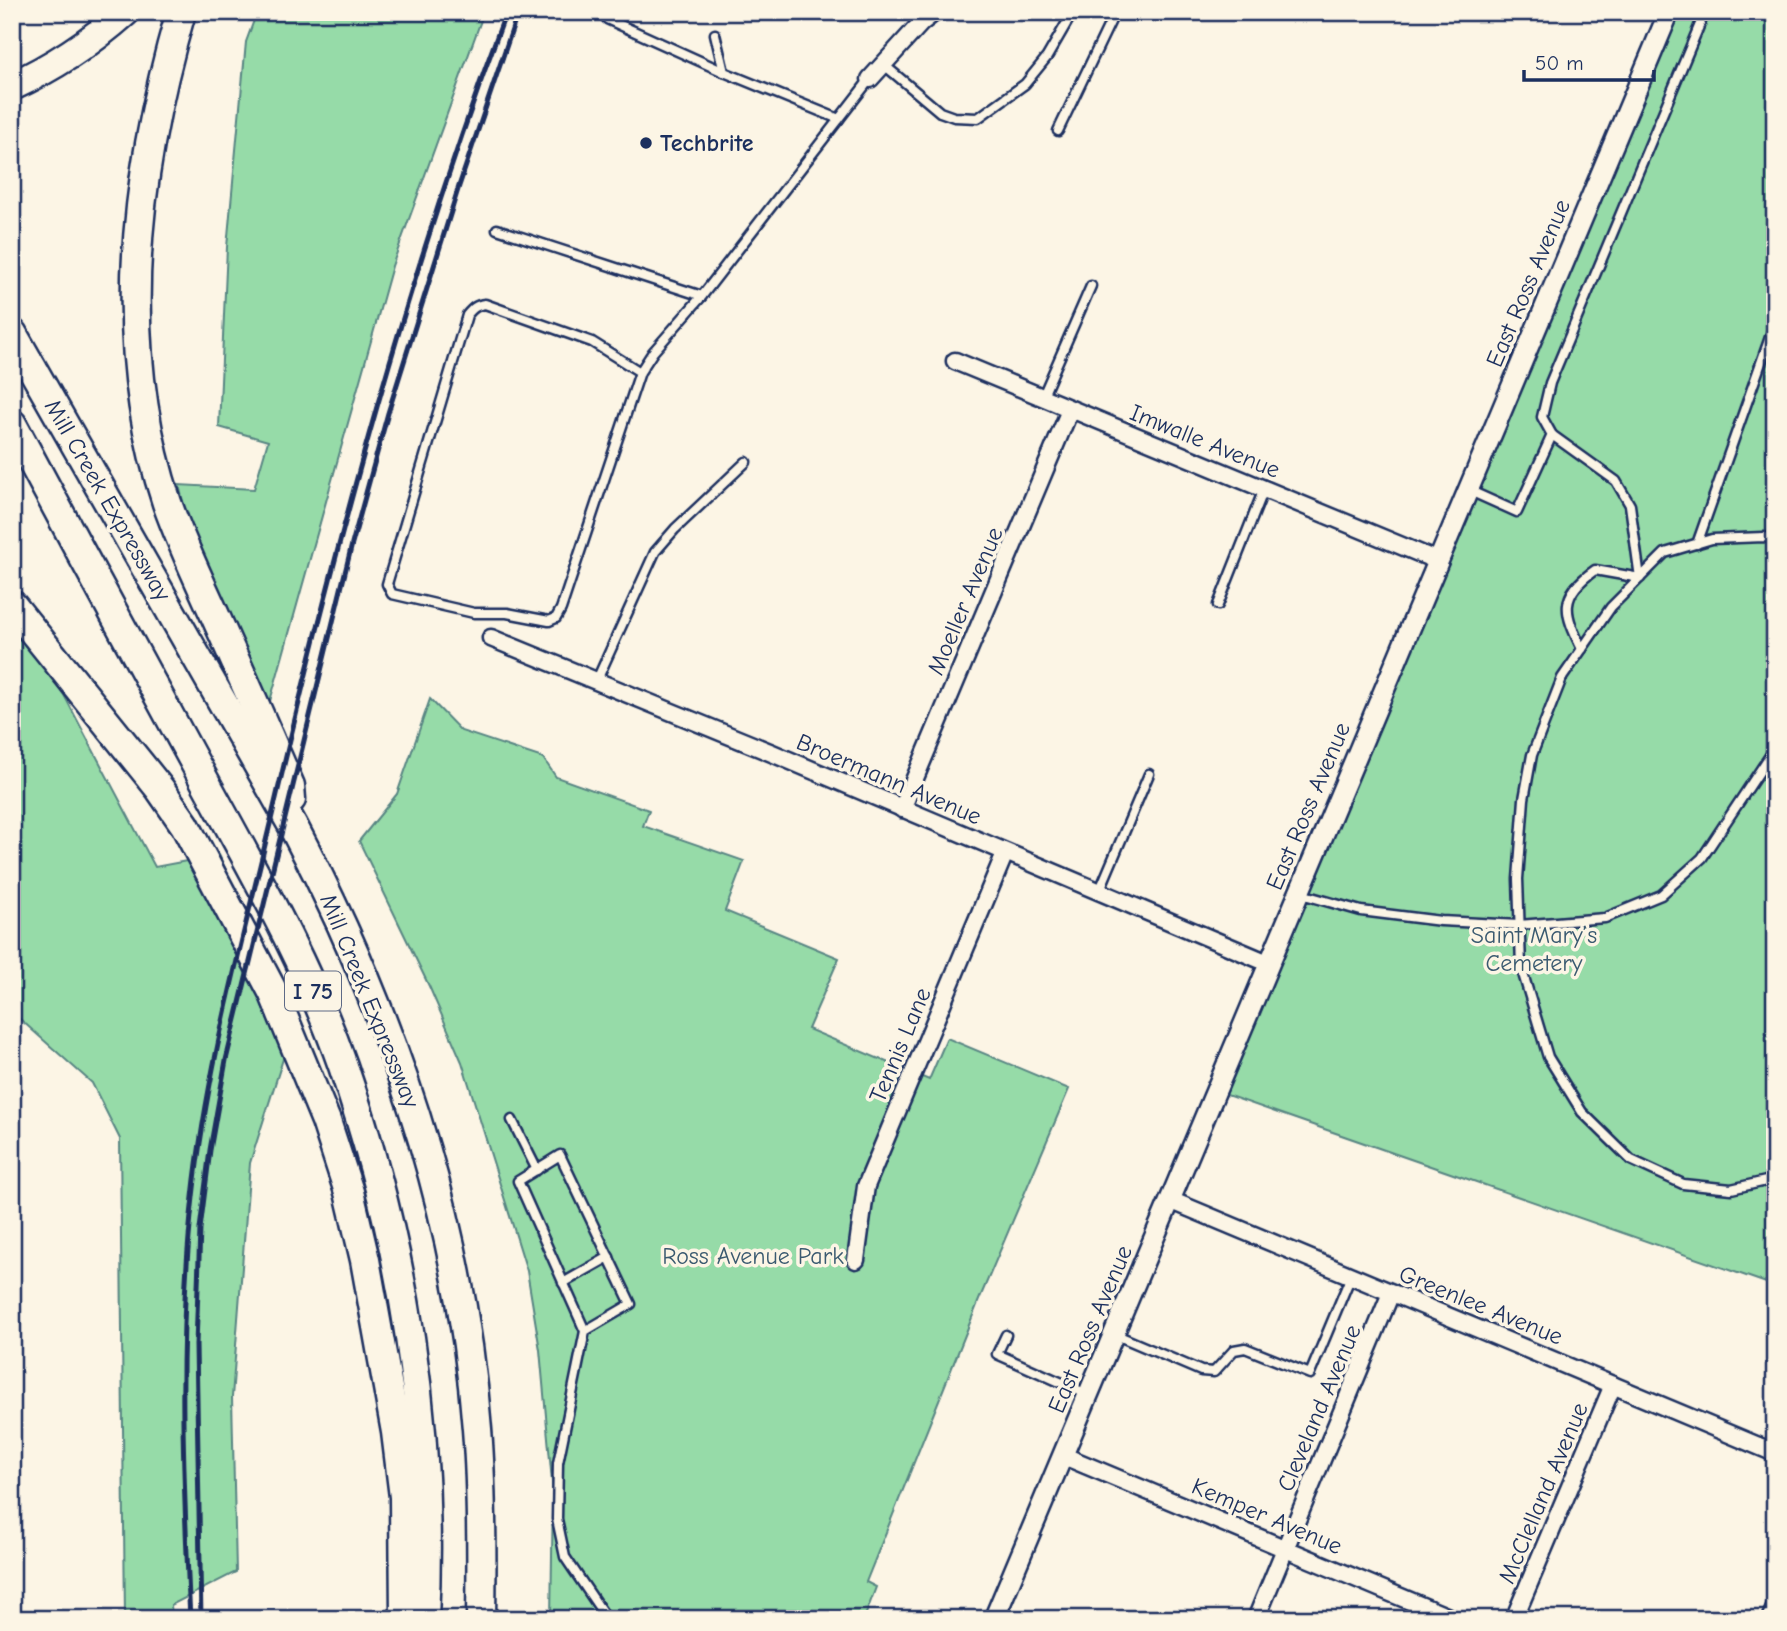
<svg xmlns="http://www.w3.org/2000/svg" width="1787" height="1631" viewBox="0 0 1787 1631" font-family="'Comic Neue',sans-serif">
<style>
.green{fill:#96dba8;stroke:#588583;stroke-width:2}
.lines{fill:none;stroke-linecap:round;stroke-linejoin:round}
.service-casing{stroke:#1b2f5e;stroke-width:13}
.minor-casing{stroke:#1b2f5e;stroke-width:21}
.tertiary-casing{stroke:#1b2f5e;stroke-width:24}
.motorway-casing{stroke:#1b2f5e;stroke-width:33}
.service{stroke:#fcf5e5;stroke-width:8}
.minor{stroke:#fcf5e5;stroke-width:16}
.tertiary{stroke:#fcf5e5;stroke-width:19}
.motorway{stroke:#fcf5e5;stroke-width:28}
.rail{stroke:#1b2f5e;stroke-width:5}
.poi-dot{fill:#1b2f5e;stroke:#fcf5e5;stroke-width:2.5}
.labels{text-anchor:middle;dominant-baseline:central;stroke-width:7;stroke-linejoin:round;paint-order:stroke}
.shield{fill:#fcf5e5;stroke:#5e6a86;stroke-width:2}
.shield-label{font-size:23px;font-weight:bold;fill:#1b2f5e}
.poi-label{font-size:24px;font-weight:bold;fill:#1b2f5e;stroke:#fcf5e5;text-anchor:start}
.street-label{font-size:24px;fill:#1b2f5e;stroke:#fcf5e5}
.park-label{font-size:24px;fill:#3a5a70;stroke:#fcf5e5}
</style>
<rect width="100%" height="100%" fill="#fcf5e5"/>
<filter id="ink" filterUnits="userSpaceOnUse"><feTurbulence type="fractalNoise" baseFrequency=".0143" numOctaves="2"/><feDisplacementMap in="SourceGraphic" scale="14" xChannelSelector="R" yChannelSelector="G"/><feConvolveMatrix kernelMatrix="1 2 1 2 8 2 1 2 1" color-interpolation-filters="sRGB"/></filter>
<g filter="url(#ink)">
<g class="green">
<path d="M257 12H484L392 266 267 712 201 576 179 485 254 489 268 441 219 427 227 247 246 42Z"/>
<path d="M1669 12H1775V1286L1215 1091Z"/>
<path d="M12 621 64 695 155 867 219 855 295 1021 250 1163 232 1397 236 1572 171 1605 172 1619H125L120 1139 92 1083 12 1012Z"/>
<path d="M430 699 461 731 543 758 556 777 649 810 643 826 744 861 725 911 839 958 808 1029 929 1080 947 1038 1069 1089 979 1300 866 1582 876 1587 864 1619H551L553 1493 540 1350 527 1271 462 1062 429 986 359 841 397 794Z"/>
</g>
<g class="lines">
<defs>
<g id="service">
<path d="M607 19 724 72"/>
<path d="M715 34 724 72 839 119"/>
<path d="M883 64 940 112 954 117 978 118 1025 84 1047 57 1073 12"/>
<path d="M1058 131 1115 12"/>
<path d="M497 229 702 296 870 79"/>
<path d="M640 372 561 609 556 618 549 621 507 613H474L392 594 387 584 467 315C473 308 476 305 485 304L592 342 640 372 653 352 702 296"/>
<path d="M1042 398 1091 286"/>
<path d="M1468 490 1517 512 1552 435"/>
<path d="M1775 539 1764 537 1712 539 1665 553 1611 607 1562 678 1532 755 1524 799 1518 879 1521 967 1548 1057 1582 1112 1631 1160 1683 1184 1731 1189 1775 1179"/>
<path d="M1697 544 1775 323"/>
<path d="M1218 605 1264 489"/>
<path d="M1582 649C1564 613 1558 596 1595 570L1640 578 1630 505 1616 481 1552 435 1542 417 1550 383 1705 12"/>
<path d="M596 682 655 552 675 529 746 462"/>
<path d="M1099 892 1149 774"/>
<path d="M1301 894 1361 911 1441 921 1519 925 1605 918 1661 895 1702 858 1775 748"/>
<path d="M512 1120 537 1170"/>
<path d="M563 1283 609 1257"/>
<path d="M585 1331 631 1304 560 1155 518 1181 585 1331 558 1463 557 1519 565 1557 607 1619"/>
<path d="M1114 1334 1201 1371 1214 1372 1234 1350 1245 1348 1310 1374 1351 1276"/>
<path d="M1006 1335 997 1354 1089 1395"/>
</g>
<g id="minor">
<path d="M870 79 921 23 935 12"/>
<path d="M955 361 1438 561"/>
<path d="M491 638 772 753 1268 963"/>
<path d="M902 809 1070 410"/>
<path d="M1170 1200 1775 1453"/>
<path d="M856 1260 866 1186 1005 853"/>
<path d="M1064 1456 1453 1619"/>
<path d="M1256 1619 1391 1293"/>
<path d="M1514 1619 1613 1385"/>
<path d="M1770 1619 1775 1608"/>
</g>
<path id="tertiary" d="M994 1619 1669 12"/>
<g id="motorway">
<path d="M181 12C135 170 114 345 167 503 180 540 197 576 213 611 239 669 265 727 290 786L291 799"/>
<path d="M12 86C54 67 91 42 125 12"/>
<path d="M12 333 293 826C392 1014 461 1216 477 1429 482 1492 482 1555 481 1619"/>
<path d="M12 424C73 538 134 651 196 765 249 863 306 960 343 1066 404 1242 434 1432 424 1619"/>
<path d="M12 605 160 789 185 825 273 992 326 1121 349 1192 365 1260 396 1432 404 1497 405 1619"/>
</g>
</defs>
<use href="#service" class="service-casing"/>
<use href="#minor" class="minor-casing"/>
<use href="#tertiary" class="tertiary-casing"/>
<use href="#motorway" class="motorway-casing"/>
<use href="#service" class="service"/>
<use href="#minor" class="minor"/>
<use href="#tertiary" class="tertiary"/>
<use href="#motorway" class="motorway"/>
<g class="rail">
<path d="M190 1619C183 1478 177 1337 193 1197 207 1065 244 936 274 807 337 538 409 271 506 12"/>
<path d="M201 1619 196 1345 200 1229 210 1150 226 1060 352 544 388 413 459 186 518 12"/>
</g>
</g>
</g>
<circle class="poi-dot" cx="646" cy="143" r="7"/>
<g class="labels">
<rect class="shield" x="285" y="971.5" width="56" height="39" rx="5"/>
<g class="shield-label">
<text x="313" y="991">I 75</text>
</g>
<g class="poi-label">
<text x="660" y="143">Techbrite</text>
</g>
<g class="street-label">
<text transform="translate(1528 283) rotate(-67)">East Ross Avenue</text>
<text transform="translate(1205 441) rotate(22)">Imwalle Avenue</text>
<text transform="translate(108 500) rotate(60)">Mill Creek Expressway</text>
<text transform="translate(965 601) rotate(-67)">Moeller Avenue</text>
<text transform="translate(889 779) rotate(23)">Broermann Avenue</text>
<text transform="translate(1308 806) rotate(-67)">East Ross Avenue</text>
<text transform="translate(370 1001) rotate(68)">Mill Creek Expressway</text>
<text transform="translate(900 1045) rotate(-67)">Tennis Lane</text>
<text transform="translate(1481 1305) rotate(22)">Greenlee Avenue</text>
<text transform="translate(1090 1329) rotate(-67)">East Ross Avenue</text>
<text transform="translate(1319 1408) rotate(-67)">Cleveland Avenue</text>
<text transform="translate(1543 1493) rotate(-67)">McClelland Avenue</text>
<text transform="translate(1267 1516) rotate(23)">Kemper Avenue</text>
</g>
<g class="park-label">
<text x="1534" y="935">Saint Mary’s<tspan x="1534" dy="28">Cemetery</tspan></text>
<text x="753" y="1256">Ross Avenue Park</text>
</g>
</g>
<rect width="1787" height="1631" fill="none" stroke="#fcf5e5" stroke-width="42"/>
<rect x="21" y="21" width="1745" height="1589" fill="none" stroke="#1b2f5e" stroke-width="2.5" filter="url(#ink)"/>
<path d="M1524 70v10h130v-10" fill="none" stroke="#1b2f5e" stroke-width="3.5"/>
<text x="1535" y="70" font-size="21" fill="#1b2f5e" stroke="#fcf5e5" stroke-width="5" paint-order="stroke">50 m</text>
</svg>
